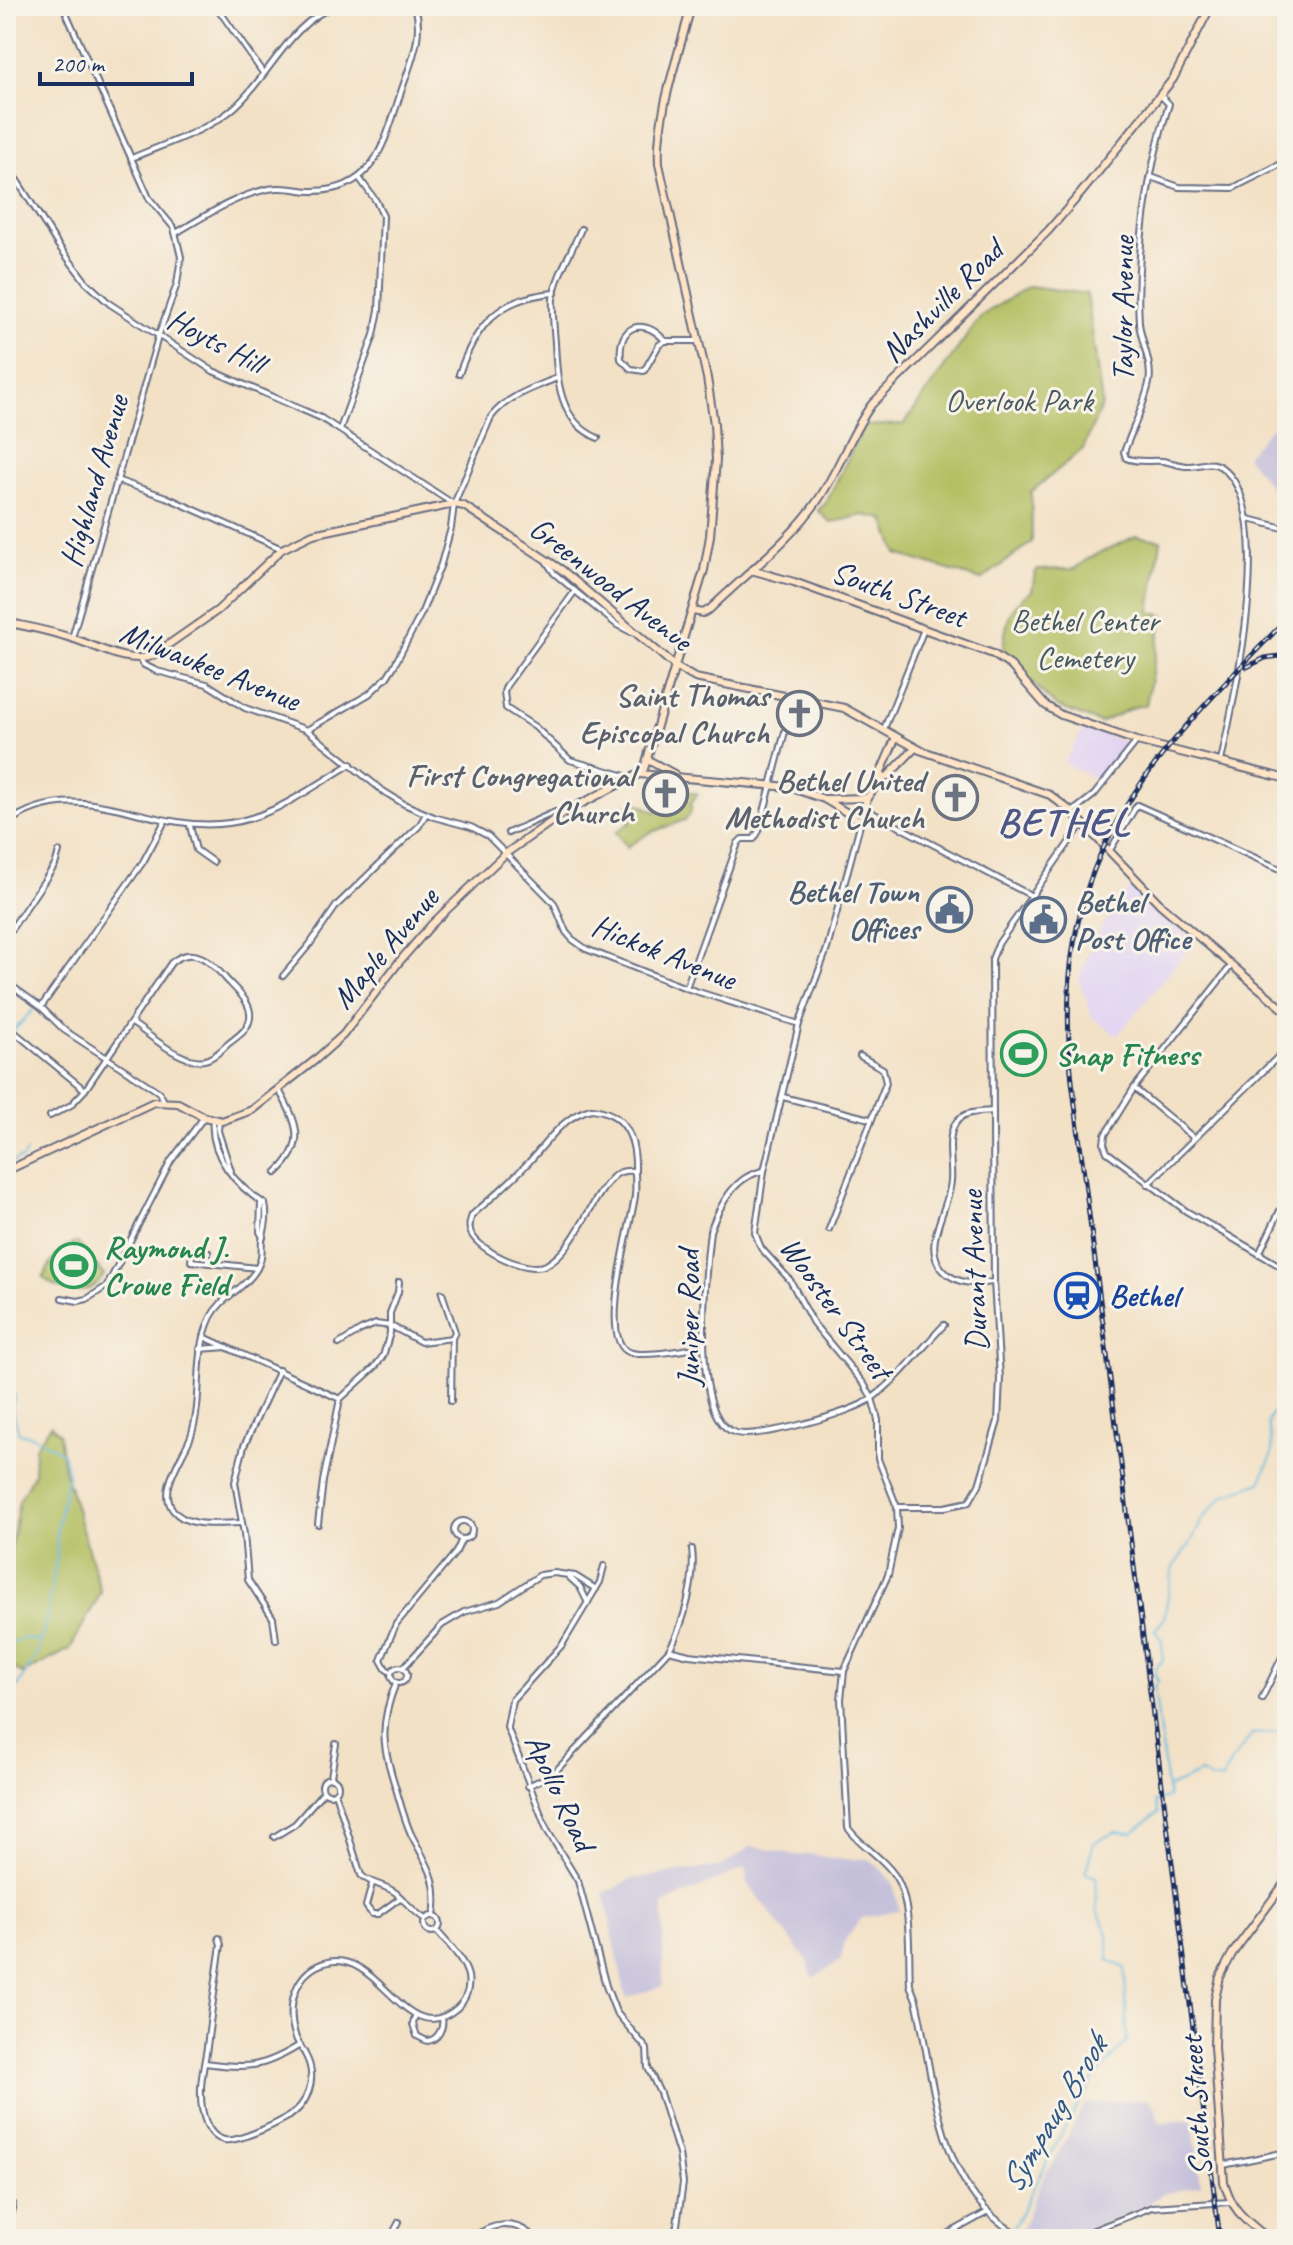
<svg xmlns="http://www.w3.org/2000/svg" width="1293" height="2245" viewBox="0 0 1293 2245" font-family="Caveat,sans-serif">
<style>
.built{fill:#e2d4f3}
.industrial{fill:#c5c0da}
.green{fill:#b2be60;stroke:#66765f;stroke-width:2}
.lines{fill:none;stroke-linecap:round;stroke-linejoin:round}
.stream{stroke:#61b9de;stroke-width:2}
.street-casing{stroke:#676d82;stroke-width:8}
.secondary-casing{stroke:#676d82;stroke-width:10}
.street{stroke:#fff;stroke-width:4}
.secondary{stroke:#ffe4c6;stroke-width:6}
.rail-casing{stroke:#1b2f5e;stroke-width:5}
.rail{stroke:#f7f3e8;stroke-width:2;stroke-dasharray:6;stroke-linecap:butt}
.labels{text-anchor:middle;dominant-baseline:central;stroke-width:6;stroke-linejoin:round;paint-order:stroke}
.street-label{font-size:32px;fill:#1b2f5e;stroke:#f7f3e8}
.park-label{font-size:32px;fill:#485a5f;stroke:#f7f3e8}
.worship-label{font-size:32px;font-weight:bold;fill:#5b616d;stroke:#f7f3e8;text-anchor:end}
.service-label{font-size:32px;font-weight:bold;fill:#4e5e75;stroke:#f7f3e8;text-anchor:end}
.leisure-label{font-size:32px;font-weight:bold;fill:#27864d;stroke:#f7f3e8;text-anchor:start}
.transit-label{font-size:32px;font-weight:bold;fill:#164399;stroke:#f7f3e8;text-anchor:start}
.water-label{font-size:34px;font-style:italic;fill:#305884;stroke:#f7f3e8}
.district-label{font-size:40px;font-weight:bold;letter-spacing:2px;fill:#4e5787;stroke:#f7f3e8}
</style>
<rect width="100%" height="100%" fill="#f7f3e8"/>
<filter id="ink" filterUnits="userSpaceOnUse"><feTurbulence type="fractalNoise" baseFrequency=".0125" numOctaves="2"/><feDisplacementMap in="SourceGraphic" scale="16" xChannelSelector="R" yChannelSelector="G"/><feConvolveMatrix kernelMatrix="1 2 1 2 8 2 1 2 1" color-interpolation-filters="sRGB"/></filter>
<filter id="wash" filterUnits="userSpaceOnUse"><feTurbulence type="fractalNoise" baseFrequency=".006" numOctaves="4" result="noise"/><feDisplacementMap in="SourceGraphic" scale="32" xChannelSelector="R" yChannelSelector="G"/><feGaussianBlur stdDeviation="1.8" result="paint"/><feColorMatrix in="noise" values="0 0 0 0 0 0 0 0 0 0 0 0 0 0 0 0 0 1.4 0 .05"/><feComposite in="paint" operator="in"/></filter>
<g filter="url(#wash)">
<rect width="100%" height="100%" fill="#f3e1c6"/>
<g class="built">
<path d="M1085 727 1126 743 1101 781 1063 763Z"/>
<path d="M1131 887 1194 942 1117 1036 1092 1017 1079 979 1094 938Z"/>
</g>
<g class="industrial">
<path d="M1287 416V548L1276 546 1284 523 1276 494 1246 456 1274 424Z"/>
<path d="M752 1846 801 1856 810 1854 834 1859H868L880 1868 893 1883 899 1911 862 1918 845 1940 841 1960 813 1978 806 1959 748 1884 745 1868 663 1904V1986L626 1998 604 1893 631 1879 722 1866Z"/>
<path d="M1149 2099 1156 2108 1159 2122 1192 2120 1201 2185 1163 2194 1144 2206 1070 2238 1042 2239 1020 2233 1046 2171 1053 2164 1085 2104Z"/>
</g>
<g class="green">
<path d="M1029 286 1087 294 1102 404 1083 449 1031 492 1032 542 981 580 897 554 884 519 863 515 831 523 818 510 826 503 864 426 904 424 981 316Z"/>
<path d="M1136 536 1161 540 1150 612 1163 615 1146 705 1134 707 1100 723 1056 706 1002 654C1007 625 1005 607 1032 591L1035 573 1038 570 1074 569 1089 558Z"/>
<path d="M674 789 698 794 691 803V812L685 820 649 833 627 847 616 832 631 822 624 814 628 805 636 802 656 812 666 804Z"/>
<path d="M78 1243 104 1275C90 1299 62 1293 43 1278 52 1261 57 1246 78 1243Z"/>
<path d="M51 1425 59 1434 64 1469 101 1592 70 1649 23 1674 6 1663 7 1569 19 1501 34 1473 35 1447Z"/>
</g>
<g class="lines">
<g class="stream">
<path d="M6 1039 33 1010"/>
<path d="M6 1079 12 1101V1120"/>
<path d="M6 1164 23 1158 26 1152"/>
<path d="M6 1382 15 1395 12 1408 19 1433 35 1437 63 1453 68 1475 57 1527V1555L45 1626 36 1655 6 1706"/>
<path d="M6 1643H14L22 1638 39 1641"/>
<path d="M6 1718V1720"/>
<path d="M1169 1787 1201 1773 1212 1780H1222L1231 1762 1252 1734 1287 1732"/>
<path d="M1013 2228 1064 2129 1093 2080 1127 2041 1125 1968 1108 1960V1934L1097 1909 1096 1877 1085 1873 1094 1843 1115 1832 1132 1833 1158 1813 1155 1802 1168 1797 1154 1686 1158 1681 1155 1675 1156 1668 1163 1660 1162 1641 1155 1630 1164 1619 1173 1567 1190 1544 1203 1518 1225 1495 1261 1482C1263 1471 1271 1462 1272 1452 1274 1441 1266 1429 1269 1420 1273 1407 1283 1410 1287 1387"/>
<path d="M1007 2239 1010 2234"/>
</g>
</g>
</g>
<g filter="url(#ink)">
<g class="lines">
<defs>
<g id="street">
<path d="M63 6 149 198 174 228 181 257 177 284 158 337 72 638"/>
<path d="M216 6 263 73"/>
<path d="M1161 96 1169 104C1148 168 1135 255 1139 323 1141 342 1153 364 1149 383 1144 406 1132 430 1124 452L1126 458C1137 463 1150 460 1162 461 1170 462 1178 465 1186 466 1198 467 1210 459 1221 467 1279 508 1234 699 1221 761"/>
<path d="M132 158C166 143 209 131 236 106 270 75 290 23 335 6"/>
<path d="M6 163 58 245 86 282 110 304 213 371 321 418 452 503"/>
<path d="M1151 177 1179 187 1233 188 1287 161"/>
<path d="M581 229C572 251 556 276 553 299 552 313 554 328 555 343 557 380 559 422 598 438"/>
<path d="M176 233C203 217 245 190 277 188 289 187 301 191 313 191 377 191 385 139 402 89 411 62 424 35 415 6"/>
<path d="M6 306V330"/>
<path d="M665 341 659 345 644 371 631 369 621 359C617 325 644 316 665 341H699"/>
<path d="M459 374C476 324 500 297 555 293"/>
<path d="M340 429 374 335 379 310 383 216 376 201 360 179"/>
<path d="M119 481 166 497 282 549"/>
<path d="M1249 519 1287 529"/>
<path d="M546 561 554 573 575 591 506 686 504 692 506 708 535 727 570 760 629 777"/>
<path d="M575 591 617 625 631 632"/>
<path d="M140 660 144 665 157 671 207 684 245 708 307 730 383 791 404 804 434 817 471 827 488 836 554 903 566 932 572 939 586 949 686 988 799 1024"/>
<path d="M884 729 924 629"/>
<path d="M307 730 369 694 387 677 394 666 422 612 441 564 451 528 454 504 491 417C507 396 533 388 557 378"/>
<path d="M865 809 1032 896"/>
<path d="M1072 812 1094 795 1137 741"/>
<path d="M861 821 827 949 799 1024 764 1171 755 1233 761 1248 790 1280 813 1323 864 1384 872 1398 878 1420V1459L897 1507 898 1528 888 1575 844 1671 841 1699 848 1828C861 1846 880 1855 893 1873 913 1899 908 1953 910 1985L916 2000C936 2085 936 2197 1027 2239"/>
<path d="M6 824C76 773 144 830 219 824 269 821 309 789 351 764"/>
<path d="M190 826 196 850 213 862"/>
<path d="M508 833 555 812 563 811"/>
<path d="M1110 850 1137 805 1287 872"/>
<path d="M6 937 55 865 59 852"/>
<path d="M1231 966 1134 1088 1105 1135 1104 1144 1107 1152 1186 1211 1287 1270"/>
<path d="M283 976 310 944 337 905 419 826 426 814"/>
<path d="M6 982 41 1007 64 1030 159 1092 164 1101"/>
<path d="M686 988 738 843 742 839H754L759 831 794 697"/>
<path d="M41 1007 143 862 165 821"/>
<path d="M6 1025 85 1090"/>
<path d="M1134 1088 1194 1138"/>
<path d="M783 1097 870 1119"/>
<path d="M591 1109C626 1112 636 1139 635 1171 627 1170 619 1170 613 1177 590 1199 576 1249 546 1265 528 1274 479 1251 471 1233 468 1227 470 1221 472 1215 492 1198 511 1181 529 1162 547 1142 563 1116 591 1109Z"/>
<path d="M993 1111C981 1112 966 1111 958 1120 944 1135 953 1164 951 1181 949 1211 917 1249 947 1274 962 1285 976 1284 994 1282"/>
<path d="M50 1116 71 1105 85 1090 171 963C194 943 212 963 227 980 238 992 255 1005 249 1022 246 1032 235 1038 228 1044 222 1050 215 1056 208 1059 186 1068 150 1035 132 1023"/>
<path d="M213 1119C209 1155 237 1187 265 1204 268 1217 265 1228 262 1240 261 1248 263 1256 259 1264 250 1287 222 1295 211 1317 193 1355 204 1397 191 1436 184 1456 157 1489 173 1510 188 1529 220 1523 242 1523"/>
<path d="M219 1120 218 1131 231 1171"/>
<path d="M635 1171C635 1179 636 1188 635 1196 632 1222 597 1340 629 1352 645 1358 686 1349 704 1347"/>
<path d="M764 1171C735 1175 720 1205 710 1231 705 1273 696 1383 718 1418 722 1425 729 1431 736 1433 758 1439 852 1413 871 1399 899 1379 920 1350 944 1325"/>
<path d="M276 1173C308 1144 297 1123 279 1090"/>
<path d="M1148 1184 1287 1048"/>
<path d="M261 1202 260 1232 263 1237"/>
<path d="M829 1229 886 1083 883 1069 860 1056"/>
<path d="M1259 1254 1287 1196"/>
<path d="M208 1263V1252L193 1250 191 1261 257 1268"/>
<path d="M442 1293 455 1332 452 1338 451 1401"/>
<path d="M62 1298 78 1301 87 1299 107 1286 171 1161 204 1117"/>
<path d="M204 1337 340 1399"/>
<path d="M339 1344 361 1330 376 1324 391 1326 421 1342 452 1338"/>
<path d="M200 1349 227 1347"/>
<path d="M897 1507H945L969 1502 979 1485 998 1421 1000 1379 994 1282 992 959 998 944 1082 824"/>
<circle cx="463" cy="1530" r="9"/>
<path d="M318 1524 323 1481 340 1399 375 1367 383 1356 390 1333V1313L398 1292 399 1282"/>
<path d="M604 1566 600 1582 562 1645 512 1700 507 1727 547 1830 578 1881 606 1986 616 2012 647 2049 648 2068 660 2093 679 2154 683 2183 677 2225 673 2239"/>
<path d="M569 1577 580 1587 588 1603"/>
<path d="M276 1640 273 1618 248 1580 244 1534 235 1482 244 1446 279 1370"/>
<path d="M669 1650 689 1655 844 1671"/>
<circle cx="399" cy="1675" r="8"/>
<path d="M403 1668 442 1625 464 1612 499 1602 540 1575 554 1573 575 1576 596 1589"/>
<path d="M391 1672 386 1669 381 1660 396 1624 456 1552 462 1539"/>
<path d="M396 1683C378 1727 383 1748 397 1792 401 1806 405 1821 411 1834 427 1865 440 1879 434 1916"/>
<path d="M1262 1698 1287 1647"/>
<path d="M331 1777 336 1744"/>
<circle cx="330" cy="1786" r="8"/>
<path d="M528 1786 553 1774 669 1650C684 1625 696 1578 692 1549"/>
<path d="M335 1792 361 1875C371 1885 385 1884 396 1893 406 1902 413 1911 425 1919"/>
<path d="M274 1837 295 1824 324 1791"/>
<path d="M372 1884 366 1906 372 1914H378L400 1898"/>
<circle cx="432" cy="1924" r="8"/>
<path d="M219 1938 221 1945C216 1979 211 2013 207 2047 205 2062 200 2079 201 2095 201 2111 206 2136 224 2140 236 2143 274 2125 286 2118 308 2106 318 2079 306 2056 303 2049 297 2043 295 2035 286 2005 295 1970 328 1962 380 1950 407 2052 457 2008 466 2000 470 1988 468 1976 464 1959 448 1944 437 1931"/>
<path d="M415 2016 413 2024 417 2036 427 2041C438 2040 444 2028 442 2018"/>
<path d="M205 2063C247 2069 263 2068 300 2045"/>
<path d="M1223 2165 1287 2152"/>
<path d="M6 2232 13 2204"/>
<path d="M390 2239 399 2222"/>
<path d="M471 2239C491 2222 517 2219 535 2239"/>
<path d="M939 2239 986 2213"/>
<path d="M1071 2239 1152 2207 1230 2202"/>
</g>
<g id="secondary">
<path d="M751 570 794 582 993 654 1011 666 1045 705 1061 715 1137 741 1287 779"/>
<path d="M693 611 703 613 710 609C745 575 791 540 818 500 839 470 850 434 872 404L1048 231 1081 193 1173 79 1211 6"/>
<path d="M6 622C28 627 52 631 74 639 100 647 125 664 152 656L218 610 282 549 313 534 454 504 464 506 562 570 676 667 695 678 844 708 920 750 1050 795 1072 812 1161 905 1287 1012"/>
<path d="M648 760 674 774"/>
<path d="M639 774 789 787 824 799 861 821 867 798 882 778 887 777 915 748"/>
<path d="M882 778 881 772 896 737"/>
<path d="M826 799 867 798"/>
<path d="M6 1171 154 1102 178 1103 204 1117 222 1121 252 1110 314 1061 343 1035 399 962 432 924 505 854 565 812 639 774 644 769 704 570 710 536 716 460 714 424 707 378 659 164C656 114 679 55 691 6"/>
<path d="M1269 2239C1245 2219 1233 2213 1224 2182L1214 2047 1215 1999 1220 1977 1232 1954 1287 1880"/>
</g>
</defs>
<use href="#street" class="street-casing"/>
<use href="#secondary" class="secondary-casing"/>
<use href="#street" class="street"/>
<use href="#secondary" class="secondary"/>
<defs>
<g id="rail">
<path d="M1247 667 1265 658 1287 655"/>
<path d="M1220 2239 1072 1081C1048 859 1143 767 1287 619"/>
</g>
</defs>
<use href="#rail" class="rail-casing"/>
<use href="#rail" class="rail"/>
</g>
</g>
<defs>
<symbol id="church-ring" viewBox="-11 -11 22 22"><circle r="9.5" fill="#f7f3e8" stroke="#6b7280" stroke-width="1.5"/><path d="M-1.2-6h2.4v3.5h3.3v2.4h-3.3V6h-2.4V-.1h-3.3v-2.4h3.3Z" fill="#6b7280"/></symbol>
<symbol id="civic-ring" viewBox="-11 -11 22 22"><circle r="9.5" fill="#f7f3e8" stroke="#5c6f8a" stroke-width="1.5"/><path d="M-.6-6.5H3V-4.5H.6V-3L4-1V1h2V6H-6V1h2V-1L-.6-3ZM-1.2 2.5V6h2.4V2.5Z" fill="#5c6f8a"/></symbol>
<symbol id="stadium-ring" viewBox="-11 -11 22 22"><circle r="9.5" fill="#f7f3e8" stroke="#2e9e5b" stroke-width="1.5"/><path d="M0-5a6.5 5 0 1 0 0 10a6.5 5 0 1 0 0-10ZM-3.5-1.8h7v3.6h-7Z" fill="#2e9e5b"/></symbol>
<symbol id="station-ring" viewBox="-11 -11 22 22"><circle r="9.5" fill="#f7f3e8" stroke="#1a4fb4" stroke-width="1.5"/><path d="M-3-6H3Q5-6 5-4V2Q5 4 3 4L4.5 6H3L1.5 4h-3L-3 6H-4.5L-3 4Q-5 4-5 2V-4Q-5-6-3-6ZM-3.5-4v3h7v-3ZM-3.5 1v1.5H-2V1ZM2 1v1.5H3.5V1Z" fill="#1a4fb4"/></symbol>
</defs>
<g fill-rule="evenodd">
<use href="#church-ring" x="774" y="688" width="51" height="51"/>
<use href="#church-ring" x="640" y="768" width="51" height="51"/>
<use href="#church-ring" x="930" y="772" width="51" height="51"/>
<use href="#civic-ring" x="924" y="884" width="51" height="51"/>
<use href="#civic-ring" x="1018" y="894" width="51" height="51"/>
<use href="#stadium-ring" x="998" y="1028" width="51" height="51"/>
<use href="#stadium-ring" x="48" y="1240" width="51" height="51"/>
<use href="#station-ring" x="1052" y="1270" width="51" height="51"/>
</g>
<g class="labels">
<g class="street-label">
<text transform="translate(942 301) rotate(-45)">Nashville Road</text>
<text transform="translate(1122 309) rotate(-90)">Taylor Avenue</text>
<text transform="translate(216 341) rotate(28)">Hoyts Hill</text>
<text transform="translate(94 481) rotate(-74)">Highland Avenue</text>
<text transform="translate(611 584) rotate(38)">Greenwood Avenue</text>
<text transform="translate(899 594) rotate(20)">South Street</text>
<text transform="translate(210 666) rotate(22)">Milwaukee Avenue</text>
<text transform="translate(385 948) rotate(-50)">Maple Avenue</text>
<text transform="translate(664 952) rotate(22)">Hickok Avenue</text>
<text transform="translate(974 1271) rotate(-92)">Durant Avenue</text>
<text transform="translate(836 1308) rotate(54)">Wooster Street</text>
<text transform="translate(688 1318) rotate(-90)">Juniper Road</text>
<text transform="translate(560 1792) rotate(65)">Apollo Road</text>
<text transform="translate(1196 2106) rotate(-94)">South Street</text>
</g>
<g class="park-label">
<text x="1019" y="400">Overlook Park</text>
<text x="1085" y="620">Bethel Center<tspan x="1085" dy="37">Cemetery</tspan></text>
</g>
<g class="worship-label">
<text x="769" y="695">Saint Thomas<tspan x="769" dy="37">Episcopal Church</tspan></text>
<text x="634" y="775">First Congregational<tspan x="634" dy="37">Church</tspan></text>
<text x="924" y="780">Bethel United<tspan x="924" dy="37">Methodist Church</tspan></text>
</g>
<g class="service-label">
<text x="919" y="891">Bethel Town<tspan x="919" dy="37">Offices</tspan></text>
<text x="1075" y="901" text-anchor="start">Bethel<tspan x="1075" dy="37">Post Office</tspan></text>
</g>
<g class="leisure-label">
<text x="1055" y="1054">Snap Fitness</text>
<text x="104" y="1247">Raymond J.<tspan x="104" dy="37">Crowe Field</tspan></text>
</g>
<g class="transit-label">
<text x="1109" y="1295">Bethel</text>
</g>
<g class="water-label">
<text transform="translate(1053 2114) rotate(-59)">Sympaug Brook</text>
</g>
<g class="district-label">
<text x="1064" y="822">BETHEL</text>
</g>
</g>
<rect width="1293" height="2245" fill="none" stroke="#f7f3e8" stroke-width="32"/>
<path d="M40 72v12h152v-12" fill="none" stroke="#1b2f5e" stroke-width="4"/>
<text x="52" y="72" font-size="24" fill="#1b2f5e" stroke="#f7f3e8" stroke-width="6" paint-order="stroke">200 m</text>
</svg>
